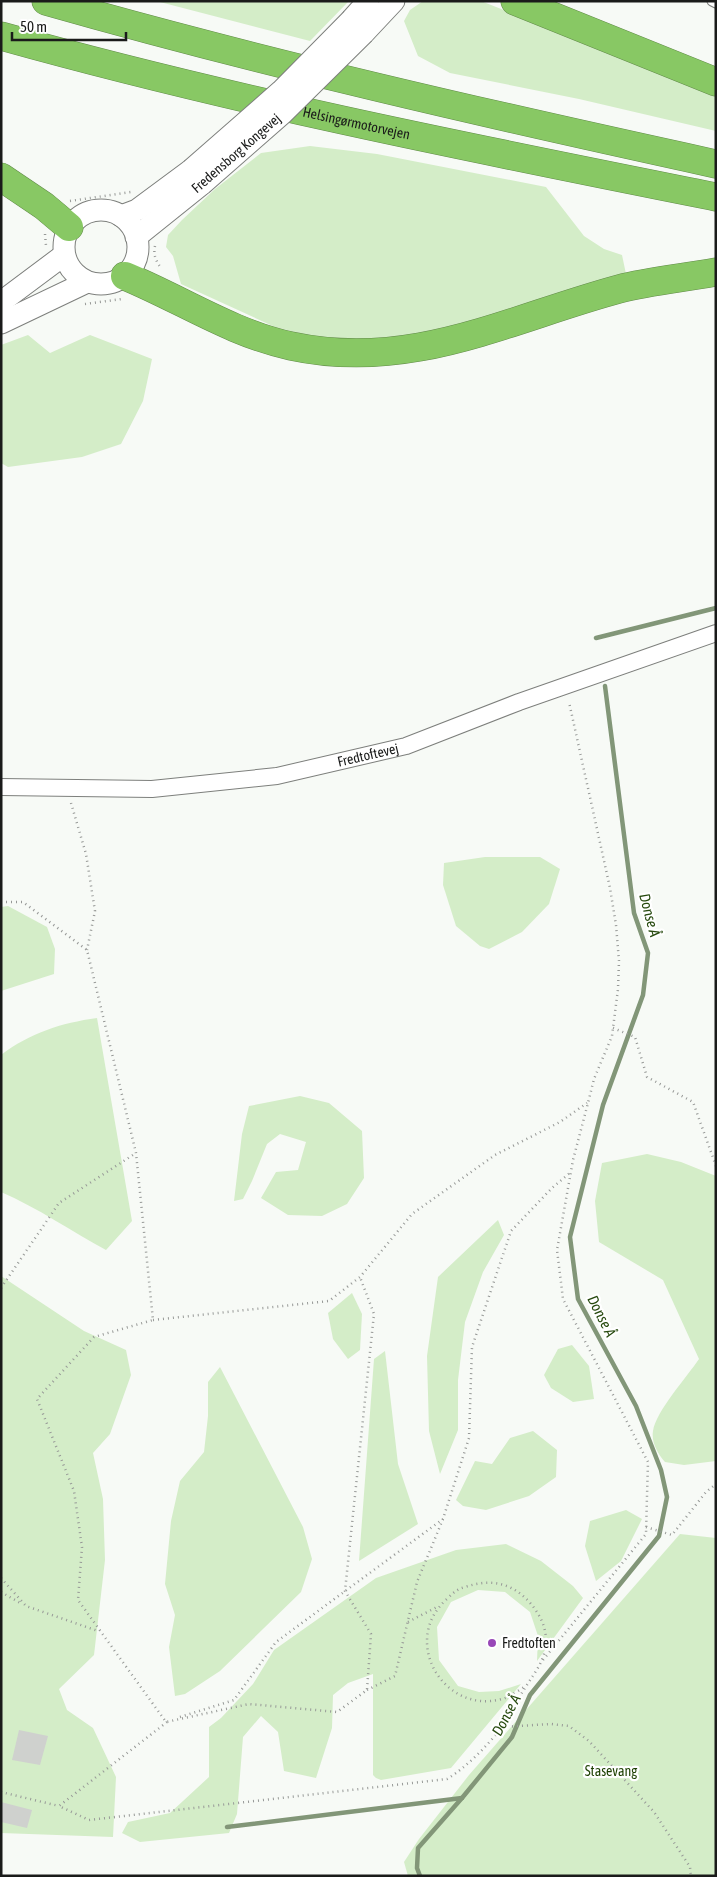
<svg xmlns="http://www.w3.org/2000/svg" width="717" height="1877" viewBox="0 0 717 1877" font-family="'Asap Condensed',sans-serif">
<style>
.green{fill:#d4edc8}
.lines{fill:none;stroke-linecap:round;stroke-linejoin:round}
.stream{stroke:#829678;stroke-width:4.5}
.building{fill:#cfd1ce}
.service-casing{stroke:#7d7f7c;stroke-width:11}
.minor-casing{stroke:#7d7f7c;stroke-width:18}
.tertiary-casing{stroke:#7d7f7c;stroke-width:23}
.motorway-casing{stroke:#628b4a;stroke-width:29}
.path{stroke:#979997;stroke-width:2.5;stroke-dasharray:1 4;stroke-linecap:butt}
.service{stroke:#fff;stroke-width:9}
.minor{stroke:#fff;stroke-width:16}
.tertiary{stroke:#fff;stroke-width:21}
.motorway{stroke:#88c864;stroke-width:28}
.tertiary-bridge-casing{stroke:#7d7f7c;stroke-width:23;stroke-linecap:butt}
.tertiary-bridge{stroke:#fff;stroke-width:21}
.poi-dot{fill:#9847b7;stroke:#fff;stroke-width:2}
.labels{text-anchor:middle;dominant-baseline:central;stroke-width:4.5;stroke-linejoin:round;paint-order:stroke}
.street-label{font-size:14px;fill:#1a1b1a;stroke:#fff}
.poi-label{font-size:14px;fill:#1a1b1a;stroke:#fff;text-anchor:start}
.park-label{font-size:14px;fill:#1c3f01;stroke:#fff}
.water-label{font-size:15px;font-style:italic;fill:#274a0f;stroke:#fff}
</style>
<rect width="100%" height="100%" fill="#f7faf6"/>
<g class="green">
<path d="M156 1H349L310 41Z"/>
<path d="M423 1H481L716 95V131L579 99 450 73 418 56 404 21 410 10Z"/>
<path d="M310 146 377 154 546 187 584 236 604 249 622 255 626 274 617 280 428 333 384 340 323 339 275 327 181 284 173 256 166 247 168 235 182 220 215 189 261 153Z"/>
<path d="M28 335 50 353 90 335 152 359 143 401 121 444 82 457 8 467 1 463V345Z"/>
<path d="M485 857H540L560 869 549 904 522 932 489 949 480 946 456 926 443 885 444 863Z"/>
<path d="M8 906 47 927 55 949 54 974 1 991V907Z"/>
<path d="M97 1018 132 1221 106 1250C71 1231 38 1208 1 1192V1055C30 1033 61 1023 97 1018Z"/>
<path d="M300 1096 329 1103 362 1131 364 1178 347 1204 322 1216 288 1215 261 1198 276 1172 298 1170 306 1142 280 1134 267 1144 252 1181 243 1199 234 1201 242 1134 249 1106Z"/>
<path d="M647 1154 681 1162 716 1176V1461L684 1465 665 1462C658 1454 651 1442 653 1431 656 1411 687 1377 699 1359L663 1280 599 1242 595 1201 602 1163Z"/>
<path d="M498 1220 504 1235 483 1272 465 1322 458 1380V1430L440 1474 429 1431 427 1356 438 1277Z"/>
<path d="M1 1276 84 1331 126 1350 131 1375 110 1434 93 1453 103 1499 105 1560 94 1655 59 1689 67 1710 93 1728 116 1777 113 1837 1 1833Z"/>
<path d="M352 1293 362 1314 360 1350 348 1359 333 1339 328 1313Z"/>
<path d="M572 1345 589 1366 594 1399 573 1402 551 1388 544 1375 558 1349Z"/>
<path d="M385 1351 398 1464 418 1524 359 1561 374 1359Z"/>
<path d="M220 1367 303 1527 312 1559 301 1592 220 1671 185 1694 175 1696 169 1647 175 1615 165 1584 171 1521 180 1481 204 1452 208 1416V1382Z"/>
<path d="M533 1431 557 1450 556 1477 529 1496 486 1510 463 1506 456 1500 475 1461 492 1464 510 1438Z"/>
<path d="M626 1510 642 1519 621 1561 596 1581 585 1546 590 1521Z"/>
<path d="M680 1534 716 1538V1876H408L404 1862 419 1839 469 1775Z"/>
<path d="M506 1544 541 1561 573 1586 583 1598 537 1661 538 1636 530 1612 505 1592 478 1590 451 1602 437 1627 439 1660 458 1686 479 1692 499 1691 521 1684 451 1768 381 1780 376 1778 373 1775V1674L348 1683 333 1695 332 1728 316 1778 284 1771 278 1732 261 1716 243 1737 237 1814 229 1833 140 1842 122 1833 128 1822 170 1813 209 1777V1727L221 1718 253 1684 274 1650 376 1578 456 1550Z"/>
</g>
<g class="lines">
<g class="stream">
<path d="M596 638 716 608"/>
<path d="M227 1827 462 1798"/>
<path d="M420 1876 417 1868 418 1848 462 1798 512 1737 530 1695 659 1536 667 1497 661 1470 636 1406 578 1299 570 1237 603 1105 643 995 648 953 634 913 605 686"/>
</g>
</g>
<g class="building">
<path d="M19 1730 48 1736 40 1765 12 1760Z"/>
<path d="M1 1802 32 1810 27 1828 1 1822Z"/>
</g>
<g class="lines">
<defs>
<path id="service" d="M712 1 716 3"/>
<g id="minor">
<path id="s1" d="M1 787 152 789 277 776 406 746 519 702 716 633"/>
</g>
<g id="tertiary">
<path d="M352 19 368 1"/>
<path d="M364 33 394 1"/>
<circle cx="101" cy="247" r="37"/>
<path d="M121 216 137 210 191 170"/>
<path d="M136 237 202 184"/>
<path d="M1 302 64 255"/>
<path d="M1 323 87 282"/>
</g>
<g id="motorway">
<path d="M46 1C267 64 491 115 716 164"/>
<path d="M515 1 716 82"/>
<path id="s2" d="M1 36C237 102 476 149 716 197"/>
<path d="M1 177 44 206 69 227"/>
<path d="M125 276C181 299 231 333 291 346 411 372 508 319 619 289 650 281 684 278 716 272"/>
</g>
</defs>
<use href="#service" class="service-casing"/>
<use href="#minor" class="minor-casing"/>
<use href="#tertiary" class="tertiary-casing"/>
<use href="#motorway" class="motorway-casing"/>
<g class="path">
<path d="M70 201 131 192"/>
<path d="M45 234 46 246"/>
<path d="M155 246C153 255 156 261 161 268"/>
<path d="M85 304 122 299"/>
<path d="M71 803 86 854 95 911 87 950"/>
<path d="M1 902H23L87 950 136 1153 153 1320 94 1337 37 1399 74 1491 82 1547 78 1600 166 1722 249 1704 337 1712 367 1690 371 1634 345 1591 374 1314 360 1277"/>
<path d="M613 1028 635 1037 647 1077 693 1102 716 1166"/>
<path d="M1 1288 59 1203 136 1153"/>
<path d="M153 1320 329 1301 360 1277 412 1214 495 1155 560 1122 587 1103"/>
<path d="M646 1527 672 1535 706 1492 716 1484"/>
<path d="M1 1578 26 1606 98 1631"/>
<path d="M1 1592 22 1604"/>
<path d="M408 1622 437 1607"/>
<path d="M543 1660 646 1534 647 1496 648 1462 563 1299 557 1250 573 1160 588 1103 594 1079 612 1036 618 989 619 961 616 925 610 888 569 702"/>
<path d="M367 1690 395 1676 417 1582 443 1519 469 1438 472 1347 511 1231 552 1188 571 1172"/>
<path d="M180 1717 234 1700 276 1642 443 1519"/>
<path d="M167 1722 59 1806 89 1820 447 1779C467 1767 488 1745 502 1727 511 1715 517 1700 525 1688 535 1672 546 1660 546 1640 546 1623 535 1606 522 1595 505 1581 486 1580 465 1587 457 1589 453 1593 447 1599 400 1640 443 1715 502 1699 510 1697 519 1690 526 1686"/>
<path d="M502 1727 551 1724 569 1726 589 1741 654 1812 690 1867 691 1876"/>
<path d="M1 1792 59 1806"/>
</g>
<use href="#service" class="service"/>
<use href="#minor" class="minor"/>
<use href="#tertiary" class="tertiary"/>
<use href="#motorway" class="motorway"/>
<defs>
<g id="tertiary-bridge">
<path d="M191 170 281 91 352 19"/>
<path d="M202 184 283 113 364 33"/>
</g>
</defs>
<use href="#tertiary-bridge" class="tertiary-bridge-casing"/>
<use href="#tertiary-bridge" class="tertiary-bridge"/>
</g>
<circle class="poi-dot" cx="492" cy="1643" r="5"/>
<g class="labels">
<g class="street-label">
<text stroke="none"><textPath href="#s2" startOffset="366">Helsingørmotorvejen</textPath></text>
<text transform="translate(236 153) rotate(-41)">Fredensborg Kongevej</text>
<text stroke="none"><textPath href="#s1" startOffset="370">Fredtoftevej</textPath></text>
</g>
<g class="poi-label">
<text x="502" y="1643">Fredtoften</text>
</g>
<g class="park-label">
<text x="611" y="1771">Stasevang</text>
</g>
<g class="water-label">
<text transform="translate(650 915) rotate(75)">Donse Å</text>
<text transform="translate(602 1316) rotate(63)">Donse Å</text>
<text transform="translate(506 1715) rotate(-62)">Donse Å</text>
</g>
</g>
<rect width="717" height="1877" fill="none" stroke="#1a1b1a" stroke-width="5"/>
<path d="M12 32v8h114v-8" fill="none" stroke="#1a1b1a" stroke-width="2.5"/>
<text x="20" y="32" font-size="15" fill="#1a1b1a" stroke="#ffffff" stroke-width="4" paint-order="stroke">50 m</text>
</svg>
